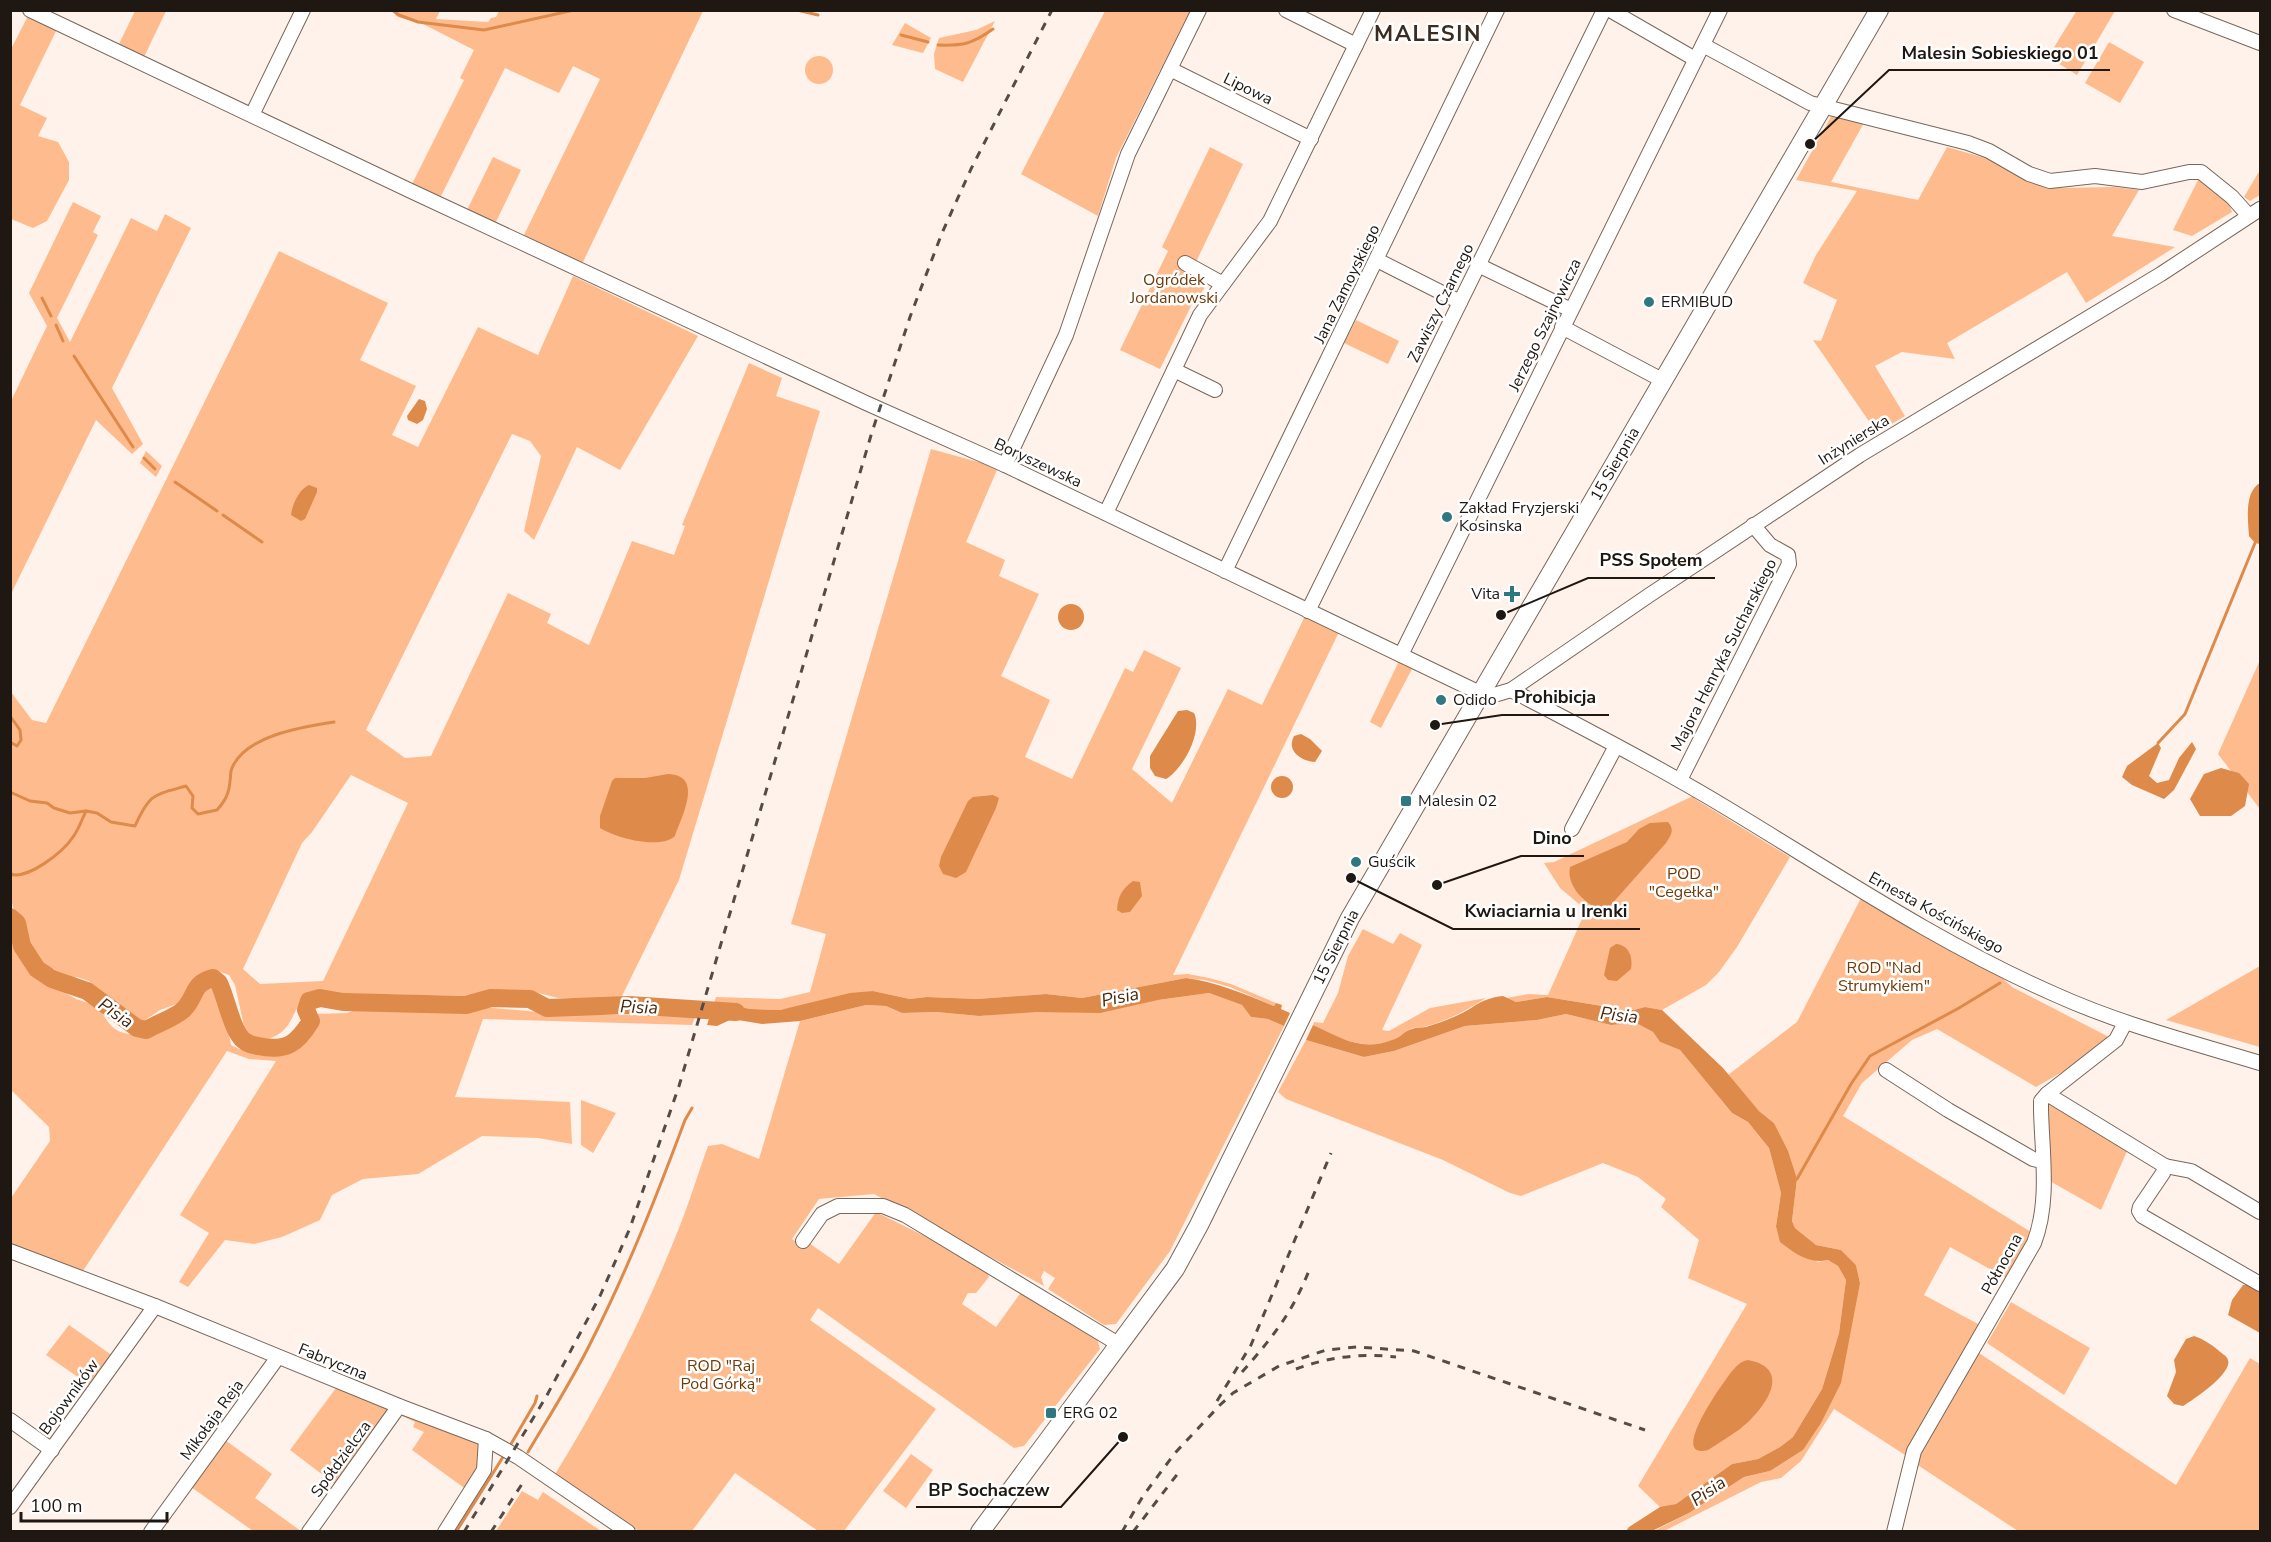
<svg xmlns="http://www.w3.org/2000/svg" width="2271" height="1542" viewBox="0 0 2271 1542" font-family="'Nunito Sans',sans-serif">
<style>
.green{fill:#febc8e;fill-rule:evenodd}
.water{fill:#dd8a4b}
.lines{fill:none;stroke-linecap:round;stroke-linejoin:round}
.stream{stroke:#dd8a4b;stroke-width:3}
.river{stroke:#dd8a4b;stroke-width:18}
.minor-casing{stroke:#79675b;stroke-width:16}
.major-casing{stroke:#79675b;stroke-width:20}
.minor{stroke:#fff;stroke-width:14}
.major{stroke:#fff;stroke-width:18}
.rail{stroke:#554c47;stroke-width:3;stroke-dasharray:8 8;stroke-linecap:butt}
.poi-dot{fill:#307880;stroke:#fff;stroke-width:2}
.labels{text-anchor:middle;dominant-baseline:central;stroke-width:5;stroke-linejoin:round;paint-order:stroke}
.street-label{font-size:16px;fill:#1e1712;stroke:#fff}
.park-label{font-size:16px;fill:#703a09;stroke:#fff}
.poi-label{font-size:16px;fill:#1e1712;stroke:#fff;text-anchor:start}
.water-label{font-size:18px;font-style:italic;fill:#49270c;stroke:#fff}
.district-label{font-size:22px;font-weight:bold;letter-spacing:1.5px;fill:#3b2c22;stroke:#fff}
.leader{fill:none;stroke:#1e1712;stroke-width:2}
.callout-dot{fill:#1e1712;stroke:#fff;stroke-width:2}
.callout-label{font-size:18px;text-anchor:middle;font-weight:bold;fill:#1e1712;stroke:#fff;stroke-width:5;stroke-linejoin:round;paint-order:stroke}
</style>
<rect width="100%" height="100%" fill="#fff2ea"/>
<g class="green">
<path d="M2077 10 2115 11 2077 75 2048 57Z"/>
<path d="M135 11H166L144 57 119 44Z"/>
<path d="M397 11H440L436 19 488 22 491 18 496 17 499 11H703L583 262 577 263 523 237 600 79 573 66 559 93 505 68 440 198 412 184 464 80 460 78 474 50 423 24 398 17 395 15Z"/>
<path d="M1105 11H1190L1116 158 1098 216 1021 174Z"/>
<path d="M28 16 57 29 20 105 47 118 38 136 58 142 69 162V180L47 221 33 228 11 219 10 51Z"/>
<path d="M995 21 963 82 935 69 934 54 939 38 976 30Z"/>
<path d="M905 23 931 38 923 53 892 45Z"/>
<path d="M2109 42 2144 62 2120 103 2085 83Z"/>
<circle cx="819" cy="70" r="14"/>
<path d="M1833 113 1865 121 1831 182 1918 200 1947 147 1989 159 2028 181 2056 188 2114 187 2139 190 2112 236 2175 247 2086 303 2067 272 1947 343 1955 359 1902 352 1875 366 1905 416 1877 433 1813 340 1821 341 1837 300 1803 283 1816 255 1857 191 1796 180Z"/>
<path d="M1210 147 1243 164 1195 264 1210 281 1191 306 1160 369 1120 350 1168 251 1162 247Z"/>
<path d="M493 157 521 170 495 224 467 210Z"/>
<path d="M2260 170V195L2250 201 2244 197Z"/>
<path d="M2200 176 2228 199 2232 212 2192 236 2173 230Z"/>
<path d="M73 202 101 216 93 232 98 235 57 318 70 342 131 218 157 231 165 214 191 228 112 388 143 444 132 454 96 420 11 594V401L47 326 29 293Z"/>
<path d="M279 251 388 303 360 360 416 386 392 435 418 447 478 327 538 355 573 276 698 336 620 470 577 447 534 540 524 531 541 456 530 441 512 434 366 730 405 758 431 756 508 593 551 614 547 623 589 645 632 541 674 555 685 526 682 525 749 363 782 378 776 396 820 411 679 880 621 998H558L527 990 473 996 309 993C293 1005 294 1029 273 1037 268 1040 260 1040 254 1041L246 1035 235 985 229 975 215 970 205 973 190 987 179 1003 160 1010 141 1023 109 1002 89 981 77 977 66 980 55 975V969L46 968C34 954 22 940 23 921L15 912 11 901V692L32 720 46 723ZM351 775 408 803 323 981 260 984 243 969 302 843 312 832Z"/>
<path d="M1356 320 1399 341 1388 364 1344 343Z"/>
<path d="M931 449 982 463 997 470 966 542 1005 560 999 576 1039 594 1001 676 1050 700 1025 757 1072 779 1125 668 1133 672 1144 650 1181 668 1132 769 1172 803 1228 689 1262 705 1305 616 1339 632 1173 975 1188 974 1209 978 1231 984 1276 1003 1274 1006 1230 987 1205 980 1186 978 1082 998 1046 994 977 999 927 997 910 999 873 991 780 1010 751 1009 714 1003 716 997 780 999 810 992 826 934 791 924Z"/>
<path d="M146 451 162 466 156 477 140 463Z"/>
<path d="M2260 660V809L2218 754Z"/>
<path d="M1399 661 1413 667 1381 728 1370 722Z"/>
<path d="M1695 795V799L1790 857 1737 947 1719 972 1706 985 1662 1010 1645 1007 1634 1010H1614L1602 1006 1547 997 1516 1002 1506 998 1529 994 1548 995 1586 910 1560 888 1544 863 1554 862Z"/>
<path d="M1861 898 2000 976 2012 987 2107 1036V1041L2076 1064 2036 1087 1937 1029 1912 1040 1862 1083 1843 1116 2031 1232 2006 1278 1950 1247 1924 1295 1980 1325 1905 1455 1834 1409 1801 1461 1781 1478 1761 1482 1664 1531 1652 1532 1689 1513 1744 1477 1770 1471 1803 1450 1860 1283 1856 1265 1841 1250 1816 1245 1795 1228 1792 1221 1797 1179 1774 1123 1759 1111 1728 1075 1797 1022Z"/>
<path d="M11 924 13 929 17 952 35 975 76 999 98 1006C103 1014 107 1023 115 1029 132 1042 168 1027 184 1016 192 1011 196 1001 198 993L207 988 215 989 220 993C220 1015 228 1025 231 1045L239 1049 279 1056 297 1049 317 1022 315 1014 347 1013 360 1008 399 1011 467 1010 483 1007 572 1015H649L695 1017 692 1025 483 1019 455 1097 570 1102 572 1144 538 1138 482 1136 418 1174 363 1179 332 1195 320 1220 282 1237 254 1244 225 1240 188 1287 179 1282 209 1233 180 1215 276 1061 249 1059 227 1051 83 1271 11 1244V1198L50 1141 49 1127 11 1090Z"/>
<path d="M1363 929 1393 944 1400 933 1422 945 1382 1030 1389 1031 1430 1008 1486 998C1467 1010 1449 1020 1427 1026 1422 1028 1417 1027 1413 1028 1405 1031 1400 1037 1393 1040 1364 1052 1339 1038 1313 1025L1314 1022 1323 1023 1338 993 1348 956Z"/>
<path d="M2260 966V1047L2166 1020Z"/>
<path d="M1209 993 1242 1005 1251 1017 1268 1019 1284 1026 1170 1251 1116 1324 1104 1325 1048 1289 1055 1278 1044 1271 1041 1277 1044 1286 874 1194 819 1199 792 1239 806 1248 809 1243 839 1264 876 1212 985 1266 989 1277 976 1293H968L962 1304 996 1327 1022 1291 1097 1338 1100 1349 1024 1446 1014 1448 818 1308 810 1320 936 1409 844 1531H818L735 1473 692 1531H639L554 1476C603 1397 645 1314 679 1228 690 1201 698 1173 708 1146L722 1144 759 1159 800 1021 866 1005 886 1006 902 1013 936 1012 979 1016 1158 1000Z"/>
<path d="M1566 1014 1611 1025 1636 1023 1653 1032 1660 1042 1680 1050 1732 1113 1748 1122 1769 1148 1781 1193 1776 1225 1818 1262 1828 1260 1838 1266 1846 1280 1839 1333 1822 1389 1793 1437 1780 1447 1758 1459 1732 1464 1676 1504 1661 1508 1638 1486 1747 1304 1688 1278 1699 1240 1661 1207 1666 1199 1638 1177 1603 1163 1521 1196 1510 1193 1443 1160 1286 1099 1278 1092 1306 1040 1364 1057 1394 1051 1465 1026 1537 1020Z"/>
<path d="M581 1100 616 1113 593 1153 581 1145Z"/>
<path d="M2047 1100 2128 1149 2101 1210 2048 1180Z"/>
<path d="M2011 1302 2090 1348 2064 1395 1987 1343Z"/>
<path d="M69 1325 113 1356 91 1386 46 1355Z"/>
<path d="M1976 1351 2176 1485 2250 1358 2260 1364V1531H2018L1913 1462Z"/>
<path d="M336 1388 390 1409 336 1485 290 1450Z"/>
<path d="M403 1414 481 1443 479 1471 467 1490 412 1450 424 1432 413 1427 415 1422 400 1415Z"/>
<path d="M225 1440 272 1474 255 1498 301 1531H253L191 1487Z"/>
<path d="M911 1454 933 1470 906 1508 883 1491Z"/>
<path d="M522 1491 538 1500 543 1492 601 1531H496Z"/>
</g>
<g class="water">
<path d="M419 399 425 401 427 409 423 420 417 424 408 420 407 416Z"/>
<path d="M2260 483V544L2255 543 2249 536C2248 520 2244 492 2260 483Z"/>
<path d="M309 485 317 488V492L305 519 301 521 291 515C292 505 299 489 309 485Z"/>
<circle cx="1071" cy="617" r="13"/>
<path d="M1187 710 1194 713C1203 732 1183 769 1166 779L1155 776 1150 768V756L1178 711Z"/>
<path d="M1301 734 1310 739 1322 751 1315 762C1301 761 1286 751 1294 736Z"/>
<path d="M2192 742 2196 749 2174 790 2164 799 2132 785 2122 777 2127 766 2158 743 2161 748 2149 776 2157 783 2169 780 2179 758Z"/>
<path d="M2221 768 2239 773 2249 784 2245 806 2231 816H2200L2190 799 2204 774Z"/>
<path d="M668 774C704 775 682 816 675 836 660 850 616 838 600 828V816L612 781 615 778H645Z"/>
<circle cx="1282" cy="787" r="11"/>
<path d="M993 795 999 798 996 808 966 872 956 878 943 874 939 866 941 857 968 801 973 797Z"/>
<path d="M1668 822C1675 830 1671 835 1666 843L1609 907 1602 911C1586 904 1566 887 1570 867L1627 842 1639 829 1650 823Z"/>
<path d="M1133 881 1140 882 1142 896 1130 912 1122 913 1117 910C1118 896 1122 889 1133 881Z"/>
<path d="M1616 944C1629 945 1633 957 1631 969L1617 981 1608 980 1604 975 1610 948Z"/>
<path d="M1186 978C1217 982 1244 994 1274 1006L1276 1003 1282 1005 1281 1009 1290 1013 1284 1026 1268 1019 1251 1017 1242 1005 1209 993 1158 1000 1100 1013 1036 1012 979 1016 936 1012 902 1013 886 1006 866 1005 800 1021 762 1024 732 1019 717 1026 707 1025 714 1003 751 1009 780 1010 850 993 873 991 910 999 927 997 977 999 1046 994 1082 998Z"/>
<path d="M1503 996 1516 1002 1547 997 1602 1006 1614 1010H1634L1645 1007 1662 1010 1723 1068 1759 1111 1774 1123 1788 1151 1797 1179 1792 1221 1795 1228 1816 1245 1841 1250 1856 1265 1860 1283 1841 1383 1821 1423 1803 1450 1770 1471 1744 1477 1689 1513 1652 1531H1626L1629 1527 1660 1507 1676 1504 1732 1464 1758 1459 1780 1447 1793 1437 1822 1389 1839 1333 1846 1280 1838 1266 1828 1260C1808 1264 1796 1254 1780 1242L1776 1226 1781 1193 1769 1148 1748 1122 1732 1113 1680 1050 1660 1042 1653 1032 1636 1023 1611 1025 1566 1014 1537 1020 1465 1026 1394 1051 1364 1057 1306 1040 1313 1025C1341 1038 1362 1052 1392 1040 1400 1038 1404 1031 1412 1029 1416 1027 1421 1028 1426 1027 1436 1024 1447 1020 1456 1016 1477 1007 1478 999 1503 996Z"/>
<path d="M2243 1285H2248L2260 1292V1333L2228 1315 2232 1300Z"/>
<path d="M2194 1336C2203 1339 2211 1344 2218 1350 2221 1353 2227 1356 2228 1360 2233 1373 2193 1400 2183 1406L2174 1404 2167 1396 2176 1372 2174 1360 2186 1339Z"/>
<path d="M1748 1360C1796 1369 1762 1412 1740 1429 1730 1436 1719 1443 1708 1450 1666 1461 1726 1378 1733 1370 1737 1365 1742 1361 1748 1360Z"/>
</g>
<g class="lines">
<g class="stream">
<path d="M392 10 399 15 418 22 484 30 574 10"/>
<path d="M797 10 818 15"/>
<path d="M901 35 928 42"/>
<path d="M938 45C963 46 972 44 993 29"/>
<path d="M42 298 51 316"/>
<path d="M56 325 63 341"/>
<path d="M74 356 133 447"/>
<path d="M144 458 155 469"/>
<path d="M175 482 217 511"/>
<path d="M223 515 262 542"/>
<path d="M10 716 20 730 21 740 17 746 10 742"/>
<path d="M2158 743 2185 714 2255 543"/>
<path d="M10 792 30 801 47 803 54 808 70 813 86 811 97 813 111 822 135 826C150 793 154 795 186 786L193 796 192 808 198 814 217 810C225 801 229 794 230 781 231 776 230 772 232 768 246 735 303 727 334 722"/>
<path d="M10 874C28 880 63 852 73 837 79 829 82 819 86 811"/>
<path d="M1795 1179H1797L1851 1084 1870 1056 1959 1008 2000 983"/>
<path d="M511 1444 535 1403 537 1396"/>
<path d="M528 1452C550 1415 573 1379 592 1340 628 1269 657 1195 685 1120L692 1108"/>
<path d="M456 1532 503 1457"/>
</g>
<path class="river" d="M10 917 17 923 22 946 37 969 52 979 87 991 137 1028 146 1030C156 1024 177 1017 184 1009 197 996 191 984 213 978L219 983C226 998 231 1024 239 1035 243 1042 251 1045 258 1046 286 1052 297 1044 311 1021L306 1010 309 1001 320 998 343 1002 466 1005 491 998 530 999 547 1008 629 1005 736 1012"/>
<defs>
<g id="minor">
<path d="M30 10 413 192 866 403 1005 465 1482 694 1494 695 1511 690 1648 596 1860 455 2161 274 2260 209"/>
<path d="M1286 10 1356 45"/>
<path d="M1610 10 1695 59"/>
<path d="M2174 10 2260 43"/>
<path d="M1703 45 1810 103 1968 143 1989 151 2029 174 2050 181 2095 176 2142 182 2189 172H2201L2232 197 2249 216"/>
<path d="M1170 69 1311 139"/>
<path d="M252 115 303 10"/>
<path d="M1377 260 1460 302"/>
<path d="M1185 263 1223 284"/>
<path d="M1478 265 1571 310"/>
<path d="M1562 327 1664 381"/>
<path d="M1174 370 1215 390"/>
<path d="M1005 465 1066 335 1128 154 1199 10"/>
<path d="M1106 513 1200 315 1270 221 1373 10"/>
<path d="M1225 571 1497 10"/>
<path d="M1308 611 1604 10"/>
<path d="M1401 655 1720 10"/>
<path d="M1511 690C1585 729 1659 767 1730 810 1836 874 1940 944 2054 994 2120 1024 2190 1042 2260 1063"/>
<path d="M1680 780 1789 564 1788 555 1770 545 1753 525"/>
<path d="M1572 829 1616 746"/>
<path d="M1886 1070 1948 1110 2033 1159 2042 1161"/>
<path d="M2047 1094 2116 1040 2125 1023"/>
<path d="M2165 1166 2163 1173 2140 1207 2139 1211 2142 1216 2260 1284"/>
<path d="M2165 1166 2191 1171 2260 1212"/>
<path d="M803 1241 822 1214 838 1206H883L905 1215 1120 1345"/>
<path d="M10 1251 155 1306 399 1406 486 1439 518 1457 628 1532"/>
<path d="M10 1420 52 1450"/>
<path d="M10 1507 155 1306"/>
<path d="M151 1532 278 1357"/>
<path d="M309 1532 399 1406"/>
<path d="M445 1532 484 1470 486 1439"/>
<path d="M1894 1532 1914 1451 2034 1243C2050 1202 2042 1153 2041 1110V1101L2047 1094 2165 1166"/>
</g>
<path id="major" d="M980 1532 1175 1269 1199 1225 1350 918 1879 10"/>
</defs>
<use href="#minor" class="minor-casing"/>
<use href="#major" class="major-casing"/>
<use href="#minor" class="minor"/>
<use href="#major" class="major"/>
<g class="rail">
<path d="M1296 1369C1328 1357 1362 1353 1396 1357"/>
<path d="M1242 1372C1273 1337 1293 1312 1310 1268"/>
<path d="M1217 1401 1251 1345 1331 1153"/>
<path d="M464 1532 546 1397 600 1296 630 1228 679 1086 872 432 910 317 942 233 971 169 1052 10"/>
<path d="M491 1532 522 1484"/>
<path d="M1122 1532 1143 1496 1175 1453 1220 1405 1233 1393 1279 1366 1326 1350 1357 1347 1414 1351 1645 1430"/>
<path d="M1133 1532 1179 1472"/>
</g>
</g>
<g class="poi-dot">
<circle cx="1649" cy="302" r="6"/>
<circle cx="1447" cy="517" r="6"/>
<path d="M1509 585h6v6h6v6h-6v6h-6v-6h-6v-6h6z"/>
<circle cx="1441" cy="700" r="6"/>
<rect x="1400" y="795" width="12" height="12" rx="3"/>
<circle cx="1356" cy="862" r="6"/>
<rect x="1045" y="1407" width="12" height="12" rx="3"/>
</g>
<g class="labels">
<g class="street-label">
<text transform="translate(1248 89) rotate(26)">Lipowa</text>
<text transform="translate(1347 284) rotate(-64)">Jana Zamoyskiego</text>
<text transform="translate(1441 303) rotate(-64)">Zawiszy Czarnego</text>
<text transform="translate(1545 325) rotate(-64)">Jerzego Szajnowicza</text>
<text transform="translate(1854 440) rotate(-32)">Inżynierska</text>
<text transform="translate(1038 463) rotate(25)">Boryszewska</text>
<text transform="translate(1615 464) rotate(-60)">15 Sierpnia</text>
<text transform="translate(1724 655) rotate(-63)">Majora Henryka Sucharskiego</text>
<text transform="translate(1936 913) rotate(29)">Ernesta Kościńskiego</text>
<text transform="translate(1336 947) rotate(-63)">15 Sierpnia</text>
<text transform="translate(2002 1264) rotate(-61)">Północna</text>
<text transform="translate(333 1362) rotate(22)">Fabryczna</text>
<text transform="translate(69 1397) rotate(-54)">Bojowników</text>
<text transform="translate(212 1420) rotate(-54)">Mikołaja Reja</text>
<text transform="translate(341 1459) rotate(-54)">Spółdzielcza</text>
</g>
<g class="park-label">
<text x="1174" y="280">Ogródek<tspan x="1174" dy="18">Jordanowski</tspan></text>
<text x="1684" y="874">POD<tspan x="1684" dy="18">"Cegełka"</tspan></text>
<text x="1884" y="968">ROD "Nad<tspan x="1884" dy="18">Strumykiem"</tspan></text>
<text x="721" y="1366">ROD "Raj<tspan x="721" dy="18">Pod Górką"</tspan></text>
</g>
<g class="poi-label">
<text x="1661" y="302">ERMIBUD</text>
<text x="1459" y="508">Zakład Fryzjerski<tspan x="1459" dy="18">Kosinska</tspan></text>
<text x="1500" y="594" text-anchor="end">Vita</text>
<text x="1453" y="700">Odido</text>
<text x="1418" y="801">Malesin 02</text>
<text x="1368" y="862">Guścik</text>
<text x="1063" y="1413">ERG 02</text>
</g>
<g class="water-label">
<text transform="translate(1120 997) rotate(-12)">Pisia</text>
<text transform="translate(639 1007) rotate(2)">Pisia</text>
<text transform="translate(116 1013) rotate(35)">Pisia</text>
<text transform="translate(1619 1015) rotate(7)">Pisia</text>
<text transform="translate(1708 1491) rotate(-35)">Pisia</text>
</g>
<g class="district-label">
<text x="1428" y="34">MALESIN</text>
</g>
</g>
<path class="leader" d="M1810 144L1889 70H2110M1501 615L1588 578H1715M1435 725L1502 715H1609M1437 885L1521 856H1584M1351 878L1453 929H1640M1123 1437L1061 1507H916"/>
<g class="callout-dot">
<circle cx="1810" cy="144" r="6"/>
<circle cx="1501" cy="615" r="6"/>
<circle cx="1435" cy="725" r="6"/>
<circle cx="1437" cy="885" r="6"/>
<circle cx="1351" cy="878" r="6"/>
<circle cx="1123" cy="1437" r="6"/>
</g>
<g class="callout-label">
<text x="2000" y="59">Malesin Sobieskiego 01</text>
<text x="1651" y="566">PSS Społem</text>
<text x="1555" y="703">Prohibicja</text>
<text x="1552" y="844">Dino</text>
<text x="1546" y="917">Kwiaciarnia u Irenki</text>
<text x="989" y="1496">BP Sochaczew</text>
</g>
<rect width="2271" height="1542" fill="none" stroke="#1e1712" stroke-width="24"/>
<path d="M21 1512v9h146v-9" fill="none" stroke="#1e1712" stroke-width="3"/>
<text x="30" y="1512" font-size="18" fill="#1e1712" stroke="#ffffff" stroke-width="4.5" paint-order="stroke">100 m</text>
</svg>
